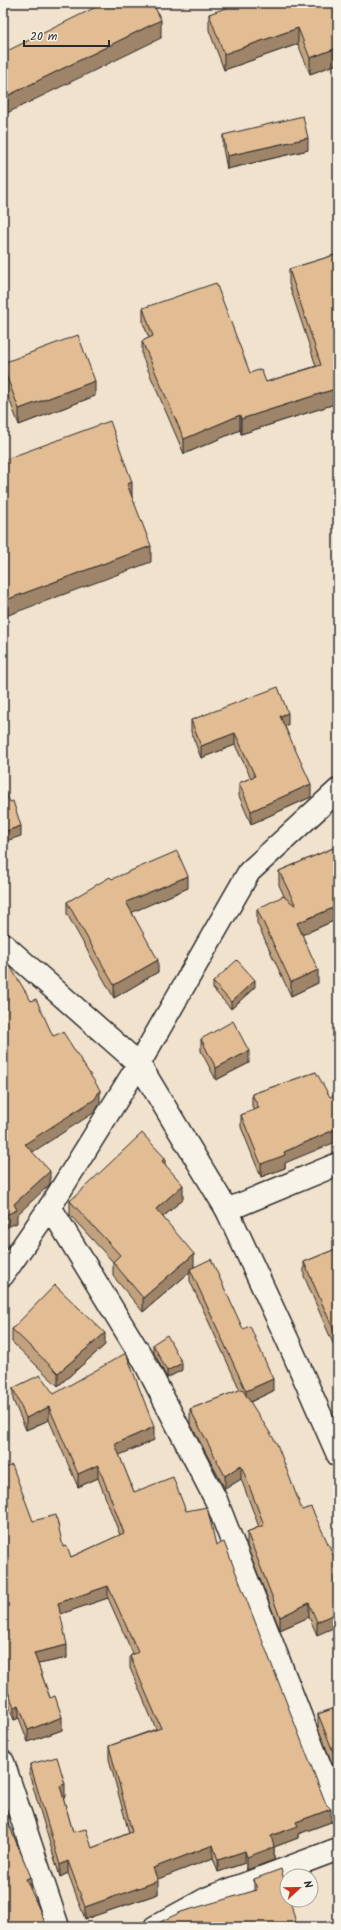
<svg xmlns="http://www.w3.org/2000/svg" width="341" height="1930" viewBox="0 0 341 1930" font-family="Kalam,sans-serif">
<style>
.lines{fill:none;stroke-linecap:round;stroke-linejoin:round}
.minor-casing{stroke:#2b2b2b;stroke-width:25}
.tertiary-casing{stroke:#2b2b2b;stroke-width:25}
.secondary-casing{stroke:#2b2b2b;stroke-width:25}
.minor{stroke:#f7f3e8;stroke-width:22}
.tertiary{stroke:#f7f3e8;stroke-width:22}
.secondary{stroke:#f7f3e8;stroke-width:22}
.wall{fill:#c2a27e;stroke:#2b2b2b}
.shaded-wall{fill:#9e8467;stroke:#2b2b2b}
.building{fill:#e2bc93;stroke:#2b2b2b}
</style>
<rect width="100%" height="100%" fill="#f1e2ce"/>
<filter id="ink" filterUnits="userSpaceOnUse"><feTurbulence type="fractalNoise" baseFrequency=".025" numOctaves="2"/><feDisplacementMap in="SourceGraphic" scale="8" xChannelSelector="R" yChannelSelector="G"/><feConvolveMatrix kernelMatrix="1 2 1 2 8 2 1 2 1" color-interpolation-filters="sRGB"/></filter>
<g filter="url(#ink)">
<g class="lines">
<defs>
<g id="minor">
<path d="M50 1207 143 1359 216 1500 338 1812"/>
<path d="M227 1210 338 1164"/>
<path d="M3 1762 58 1927"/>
<path d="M155 1927 208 1898 338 1849"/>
</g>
<path id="tertiary" d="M3 1275 50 1207 139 1064 249 872 338 790"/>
<path id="secondary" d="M3 944 139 1064 227 1210 288 1341 338 1455"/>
</defs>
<use href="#minor" class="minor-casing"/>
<use href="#tertiary" class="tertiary-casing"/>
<use href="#secondary" class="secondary-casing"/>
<use href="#minor" class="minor"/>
<use href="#tertiary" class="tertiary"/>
<use href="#secondary" class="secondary"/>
</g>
<g class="wall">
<path d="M96 3H153L161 38 98 7Z"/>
<path d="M338 3V67L337 64 310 74 298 44 224 70 209 30V14Z"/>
<path d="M223 135 308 150 227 169 223 148Z"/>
<path d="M338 254V403L241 434 240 430 184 454 142 356V341L149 338 143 323V308L266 382 316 366 289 284V269Z"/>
<path d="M3 363 95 396 19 425 3 383Z"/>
<path d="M191 720 288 725 285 726 311 797 251 824 239 796V783L251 778 235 745 201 758 191 732Z"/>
<path d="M338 846V919L302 935 318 983 291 996 257 923V909L285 898 279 885V871Z"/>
<path d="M112 879 188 888 132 912 158 972 114 998 67 914V902Z"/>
<path d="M213 982 255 987 231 1009 213 989Z"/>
<path d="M201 1039 249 1063 216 1080 201 1051Z"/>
<path d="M316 1072 285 1163V1168L261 1177 241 1127V1115L254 1110 252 1106V1094Z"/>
<path d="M165 1164 183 1199 163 1217 273 1391 250 1402 302 1510 338 1565 317 1635 309 1617 280 1630 247 1546V1532L259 1527 241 1479 225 1489 190 1423V1409L240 1390 190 1281V1272L143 1312 113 1276V1262L70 1215V1201Z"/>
<path d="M338 1248V1355L304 1276V1262Z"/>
<path d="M12 1329 105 1345 58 1386 12 1342Z"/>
<path d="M153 1344 182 1370 167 1378 153 1351Z"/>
<path d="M13 1388 54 1394 154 1440 119 1455 134 1492 186 1511 216 1545 331 1822 298 1834V1838L274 1847V1860L247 1870 245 1863 218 1872 213 1858 157 1879 158 1894 85 1919 68 1873 60 1877 30 1777V1764L65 1797H63L73 1832 92 1848 129 1833 109 1759V1746L156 1729 130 1668V1656L133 1654 108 1598 60 1614 67 1658 38 1664 50 1698 62 1730 28 1742 19 1718 14 1720 5 1696 3 1697 33 1521 63 1547 71 1557 120 1535 98 1478 78 1487 49 1420 26 1430 13 1400Z"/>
<path d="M338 1707V1778L318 1728V1714Z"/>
<path d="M254 1879 297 1927H156V1924L254 1891Z"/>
</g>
<g class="shaded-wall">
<path d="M161 20V38L3 115V98Z"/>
<path d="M298 28V44L224 70V54Z"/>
<path d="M337 48V64L310 74V58Z"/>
<path d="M308 138V150L227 169V156Z"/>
<path d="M95 381V396L19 425V409Z"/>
<path d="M338 388V403L241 434V419Z"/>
<path d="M240 415V430L184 454V439Z"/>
<path d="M132 482V498L127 484Z"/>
<path d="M151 546V562L3 617V601Z"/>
<path d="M288 713V725L280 728V716Z"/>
<path d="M235 733V745L201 758V746Z"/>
<path d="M311 784V797L251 824V811Z"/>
<path d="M21 826V836L3 842V832Z"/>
<path d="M188 876V888L126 915V902Z"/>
<path d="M338 906V919L297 937V923Z"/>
<path d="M158 960V972L114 998V985Z"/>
<path d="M318 970V983L291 996V982Z"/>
<path d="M255 980V987L231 1009V1002Z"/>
<path d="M249 1051V1063L216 1080V1068Z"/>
<path d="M100 1090V1103L95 1112 25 1157V1144Z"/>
<path d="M338 1128V1141L285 1163V1168L261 1177V1164L284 1152Z"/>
<path d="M165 1158V1171L162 1161Z"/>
<path d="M50 1171V1184L48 1186 17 1215V1223L3 1229V1216L14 1204Z"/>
<path d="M183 1185V1199L156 1223V1209Z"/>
<path d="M194 1254V1268L190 1269V1272L143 1312V1298Z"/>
<path d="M105 1333V1345L58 1386V1373Z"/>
<path d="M182 1363V1370L167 1378V1371Z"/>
<path d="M273 1379V1391L246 1404V1391Z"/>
<path d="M49 1407V1420L26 1430V1418Z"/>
<path d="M154 1427V1440L115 1457V1444Z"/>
<path d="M98 1465V1478L78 1487V1474Z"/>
<path d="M241 1465V1479L225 1489V1476Z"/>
<path d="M108 1586V1598L58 1615V1603Z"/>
<path d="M309 1603V1617L280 1630V1617Z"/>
<path d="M338 1612V1626L317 1635V1622Z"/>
<path d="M67 1645V1658L34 1665V1653Z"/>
<path d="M3 1684H5V1696L3 1697Z"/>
<path d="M19 1705V1718L14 1720V1707Z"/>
<path d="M62 1717V1730L28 1742V1730Z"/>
<path d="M65 1784V1797L60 1798V1786Z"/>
<path d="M331 1809V1822L298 1834V1838L274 1847V1860L247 1870V1857L271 1836 296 1822Z"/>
<path d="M213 1845V1858L153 1881V1868Z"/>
<path d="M245 1851V1863L218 1872V1860Z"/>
<path d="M68 1861V1873L60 1877V1865Z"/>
<path d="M31 1877V1889L26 1892V1879Z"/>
<path d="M158 1881V1894L85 1919V1907Z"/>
</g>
<g class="building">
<path d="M104 3H153L161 20 3 98V53Z"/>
<path d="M240 3H331L332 4 334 3H338V51L337 48 310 58 298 28 224 54 209 14Z"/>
<path d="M303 116 308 138 227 156 223 135Z"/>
<path d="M338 254V388L241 419 240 415 184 439 142 341 153 336 143 308 216 283 250 373 261 369 266 382 321 365 289 269Z"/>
<path d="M78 335 95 381 19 409 3 367V363Z"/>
<path d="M110 421 132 482 127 484 151 546 3 601V460Z"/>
<path d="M278 687 288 713 280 716 311 784 251 811 239 783 255 776 235 733 201 746 191 720Z"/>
<path d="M3 786 10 802 13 801 21 826 3 832Z"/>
<path d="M338 846V906L297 923 318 970 291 982 257 909 283 896 296 906 279 871Z"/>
<path d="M177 851 188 876 126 902 158 960 114 985 67 902 110 877 112 879Z"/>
<path d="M237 960 255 980 231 1002 213 982Z"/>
<path d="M10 966 31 1001 36 999 53 1036 63 1032 100 1090 95 1099 25 1144 50 1171 48 1173 14 1204 17 1210 3 1216V971Z"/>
<path d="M233 1021 249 1051 216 1068 201 1039Z"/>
<path d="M316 1072 330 1097 338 1093V1128L284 1152 285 1155 261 1164 241 1115 259 1108 252 1094Z"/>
<path d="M142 1133 165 1158 162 1161 183 1185 156 1209 194 1254 143 1298 113 1262 120 1255 70 1201Z"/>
<path d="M338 1248V1340L304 1262Z"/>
<path d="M211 1259 243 1329 250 1326 273 1379 246 1391 190 1269Z"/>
<path d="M55 1285 105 1333 58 1373 12 1329Z"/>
<path d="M167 1335 182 1363 167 1371 153 1344Z"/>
<path d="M126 1353 154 1427 115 1444 134 1492 173 1477 186 1511 207 1507 216 1545 224 1542 326 1804 331 1809 296 1822 298 1826 271 1836 274 1847 247 1857 245 1851 218 1860 213 1845 153 1868 158 1881 85 1907 68 1861 60 1865 30 1764 57 1757 65 1784 60 1786 73 1832 86 1829 92 1848 132 1832 109 1746 161 1728 130 1656 138 1652 108 1586 58 1603 67 1645 34 1653 50 1698 55 1696 62 1717 28 1730 19 1705 14 1707 5 1684H3V1469L12 1465 33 1521 56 1515 63 1547 67 1546 71 1557 124 1533 98 1465 78 1474 49 1407 26 1418 13 1388 40 1375 54 1394Z"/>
<path d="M242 1389 277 1444 302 1510 311 1507 338 1565V1612L317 1622 309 1603 280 1617 247 1532 264 1525 241 1465 225 1476 190 1409Z"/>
<path d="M338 1707V1764L318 1714Z"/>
<path d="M3 1811 31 1877 26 1879 47 1927H3Z"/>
<path d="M281 1869 287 1890V1900H290L297 1927H157L156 1924 181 1912 257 1890 254 1879Z"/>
</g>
</g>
<rect width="341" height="1930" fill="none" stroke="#f7f3e8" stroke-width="16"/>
<rect x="8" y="8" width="325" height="1914" fill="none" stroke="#2b2b2b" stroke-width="1.5" filter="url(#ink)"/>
<g transform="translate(299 1888) rotate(68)"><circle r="19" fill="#f7f3e8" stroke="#a5a39c"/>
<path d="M0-3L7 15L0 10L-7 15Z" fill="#c8321e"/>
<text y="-6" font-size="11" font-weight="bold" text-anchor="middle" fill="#2b2b2b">N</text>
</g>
<path d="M24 40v6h85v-6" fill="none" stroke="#2b2b2b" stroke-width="2"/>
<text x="30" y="40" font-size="12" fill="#2b2b2b" stroke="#f7f3e8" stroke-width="3" paint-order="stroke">20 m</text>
</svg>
